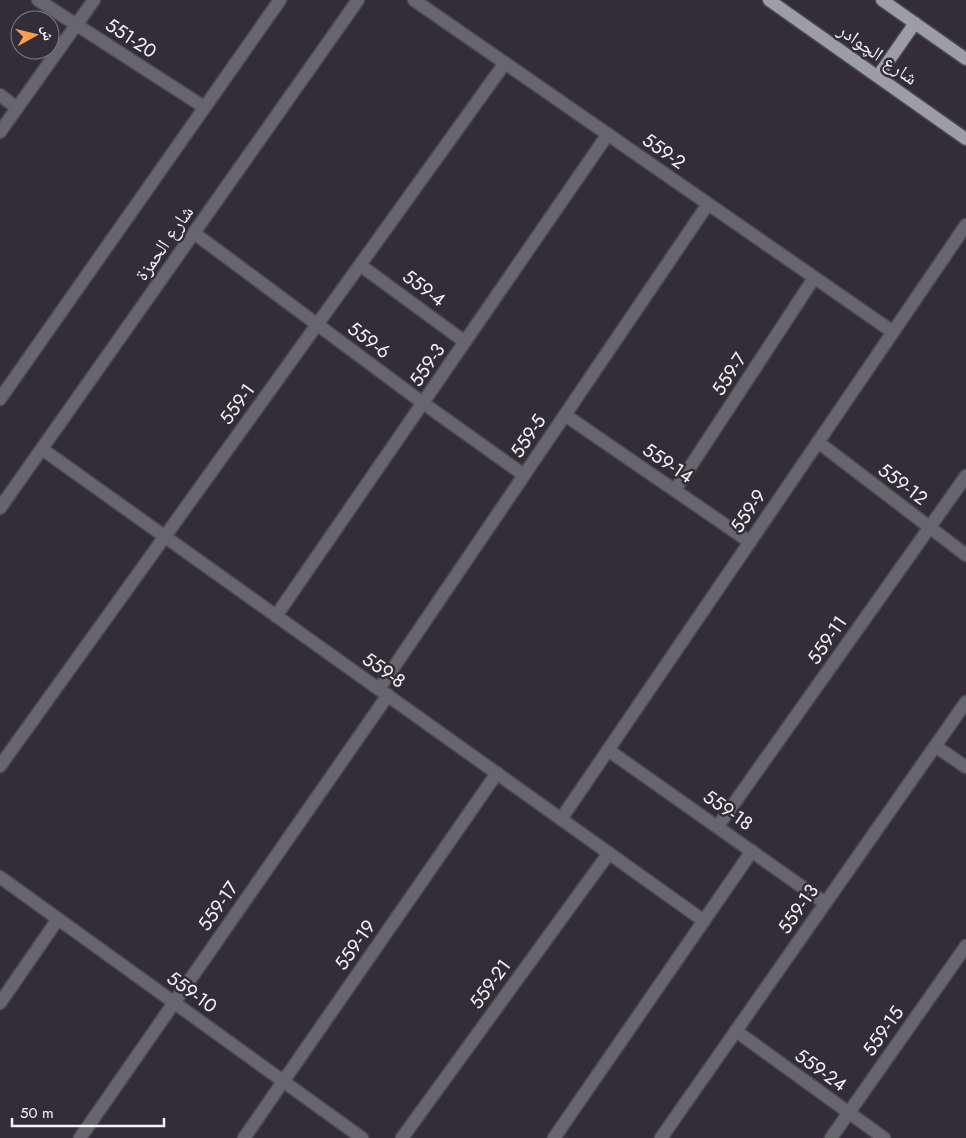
<svg xmlns="http://www.w3.org/2000/svg" width="966" height="1138" viewBox="0 0 966 1138" font-family="Jost,'Noto Naskh Arabic',sans-serif">
<style>
.lines{fill:none;stroke-linecap:round;stroke-linejoin:round}
.minor-casing{stroke:#4d4953;stroke-width:15}
.tertiary-casing{stroke:#4d4953;stroke-width:15}
.primary-casing{stroke:#4d4953;stroke-width:15}
.minor{stroke:#66666c;stroke-width:12}
.tertiary{stroke:#66666c;stroke-width:12}
.primary{stroke:#9c9da9;stroke-width:12}
.labels{text-anchor:middle;dominant-baseline:central;stroke-width:5;stroke-linejoin:round;paint-order:stroke}
.street-label{font-size:19px;fill:#f6f3fa;stroke:#322d38}
</style>
<rect width="100%" height="100%" fill="#322d38"/>
<g class="lines">
<defs>
<g id="minor">
<path d="M38 0 204 107"/>
<path d="M414 0 893 332"/>
<path d="M0 95 17 108"/>
<path d="M0 132 94 0"/>
<path d="M194 233 423 403 524 475"/>
<path d="M360 265 465 342"/>
<path d="M565 415 750 542"/>
<path d="M818 442 966 555"/>
<path d="M42 449 704 921"/>
<path d="M675 490 814 278"/>
<path d="M276 616 608 134"/>
<path d="M379 689 708 204"/>
<path d="M935 746 966 767"/>
<path d="M608 750 825 903"/>
<path d="M0 766 505 63"/>
<path d="M561 819 966 225"/>
<path d="M718 826 966 476"/>
<path d="M0 877 362 1138"/>
<path d="M0 1003 58 919"/>
<path d="M736 1031 884 1138"/>
<path d="M80 1138 388 695"/>
<path d="M244 1138 497 773"/>
<path d="M402 1138 609 853"/>
<path d="M554 1138 752 851"/>
<path d="M661 1138 966 702"/>
<path d="M831 1138 966 946"/>
</g>
<g id="tertiary">
<path d="M0 399 280 0"/>
<path d="M0 508 358 0"/>
</g>
<g id="primary">
<path d="M769 0 966 139"/>
<path d="M882 0 966 59"/>
<path d="M878 76 915 23"/>
</g>
</defs>
<use href="#minor" class="minor-casing"/>
<use href="#tertiary" class="tertiary-casing"/>
<use href="#primary" class="primary-casing"/>
<use href="#minor" class="minor"/>
<use href="#tertiary" class="tertiary"/>
<use href="#primary" class="primary"/>
</g>
<g class="labels">
<g class="street-label">
<text transform="translate(131 38) rotate(33)">551-20</text>
<text transform="translate(878 54) rotate(35)">شارع الچوادر</text>
<text transform="translate(664 151) rotate(35)">559-2</text>
<text transform="translate(164 243) rotate(-55)">شارع الحمزة</text>
<text transform="translate(424 288) rotate(37)">559-4</text>
<text transform="translate(369 340) rotate(37)">559-6</text>
<text transform="translate(427 365) rotate(-56)">559-3</text>
<text transform="translate(729 374) rotate(-57)">559-7</text>
<text transform="translate(237 404) rotate(-54)">559-1</text>
<text transform="translate(528 436) rotate(-56)">559-5</text>
<text transform="translate(668 463) rotate(34)">559-14</text>
<text transform="translate(903 484) rotate(37)">559-12</text>
<text transform="translate(748 511) rotate(-56)">559-9</text>
<text transform="translate(827 640) rotate(-55)">559-11</text>
<text transform="translate(384 670) rotate(35)">559-8</text>
<text transform="translate(728 810) rotate(35)">559-18</text>
<text transform="translate(218 906) rotate(-55)">559-17</text>
<text transform="translate(798 909) rotate(-55)">559-13</text>
<text transform="translate(355 945) rotate(-55)">559-19</text>
<text transform="translate(490 984) rotate(-54)">559-21</text>
<text transform="translate(192 992) rotate(36)">559-10</text>
<text transform="translate(883 1031) rotate(-55)">559-15</text>
<text transform="translate(821 1070) rotate(36)">559-24</text>
</g>
</g>
<g transform="translate(35 35) rotate(82)"><circle r="24" fill="#322d38" stroke="#807c86"/>
<path d="M0-4L9 19L0 12L-9 19Z" fill="#fc9e52"/>
<text y="-8" font-size="14" font-weight="bold" text-anchor="middle" fill="#f6f3fa">ش</text>
</g>
<path d="M12 1118v8h152v-8" fill="none" stroke="#f6f3fa" stroke-width="2.5"/>
<text x="20" y="1118" font-size="15" fill="#f6f3fa" stroke="#322d38" stroke-width="4" paint-order="stroke">50 m</text>
</svg>
